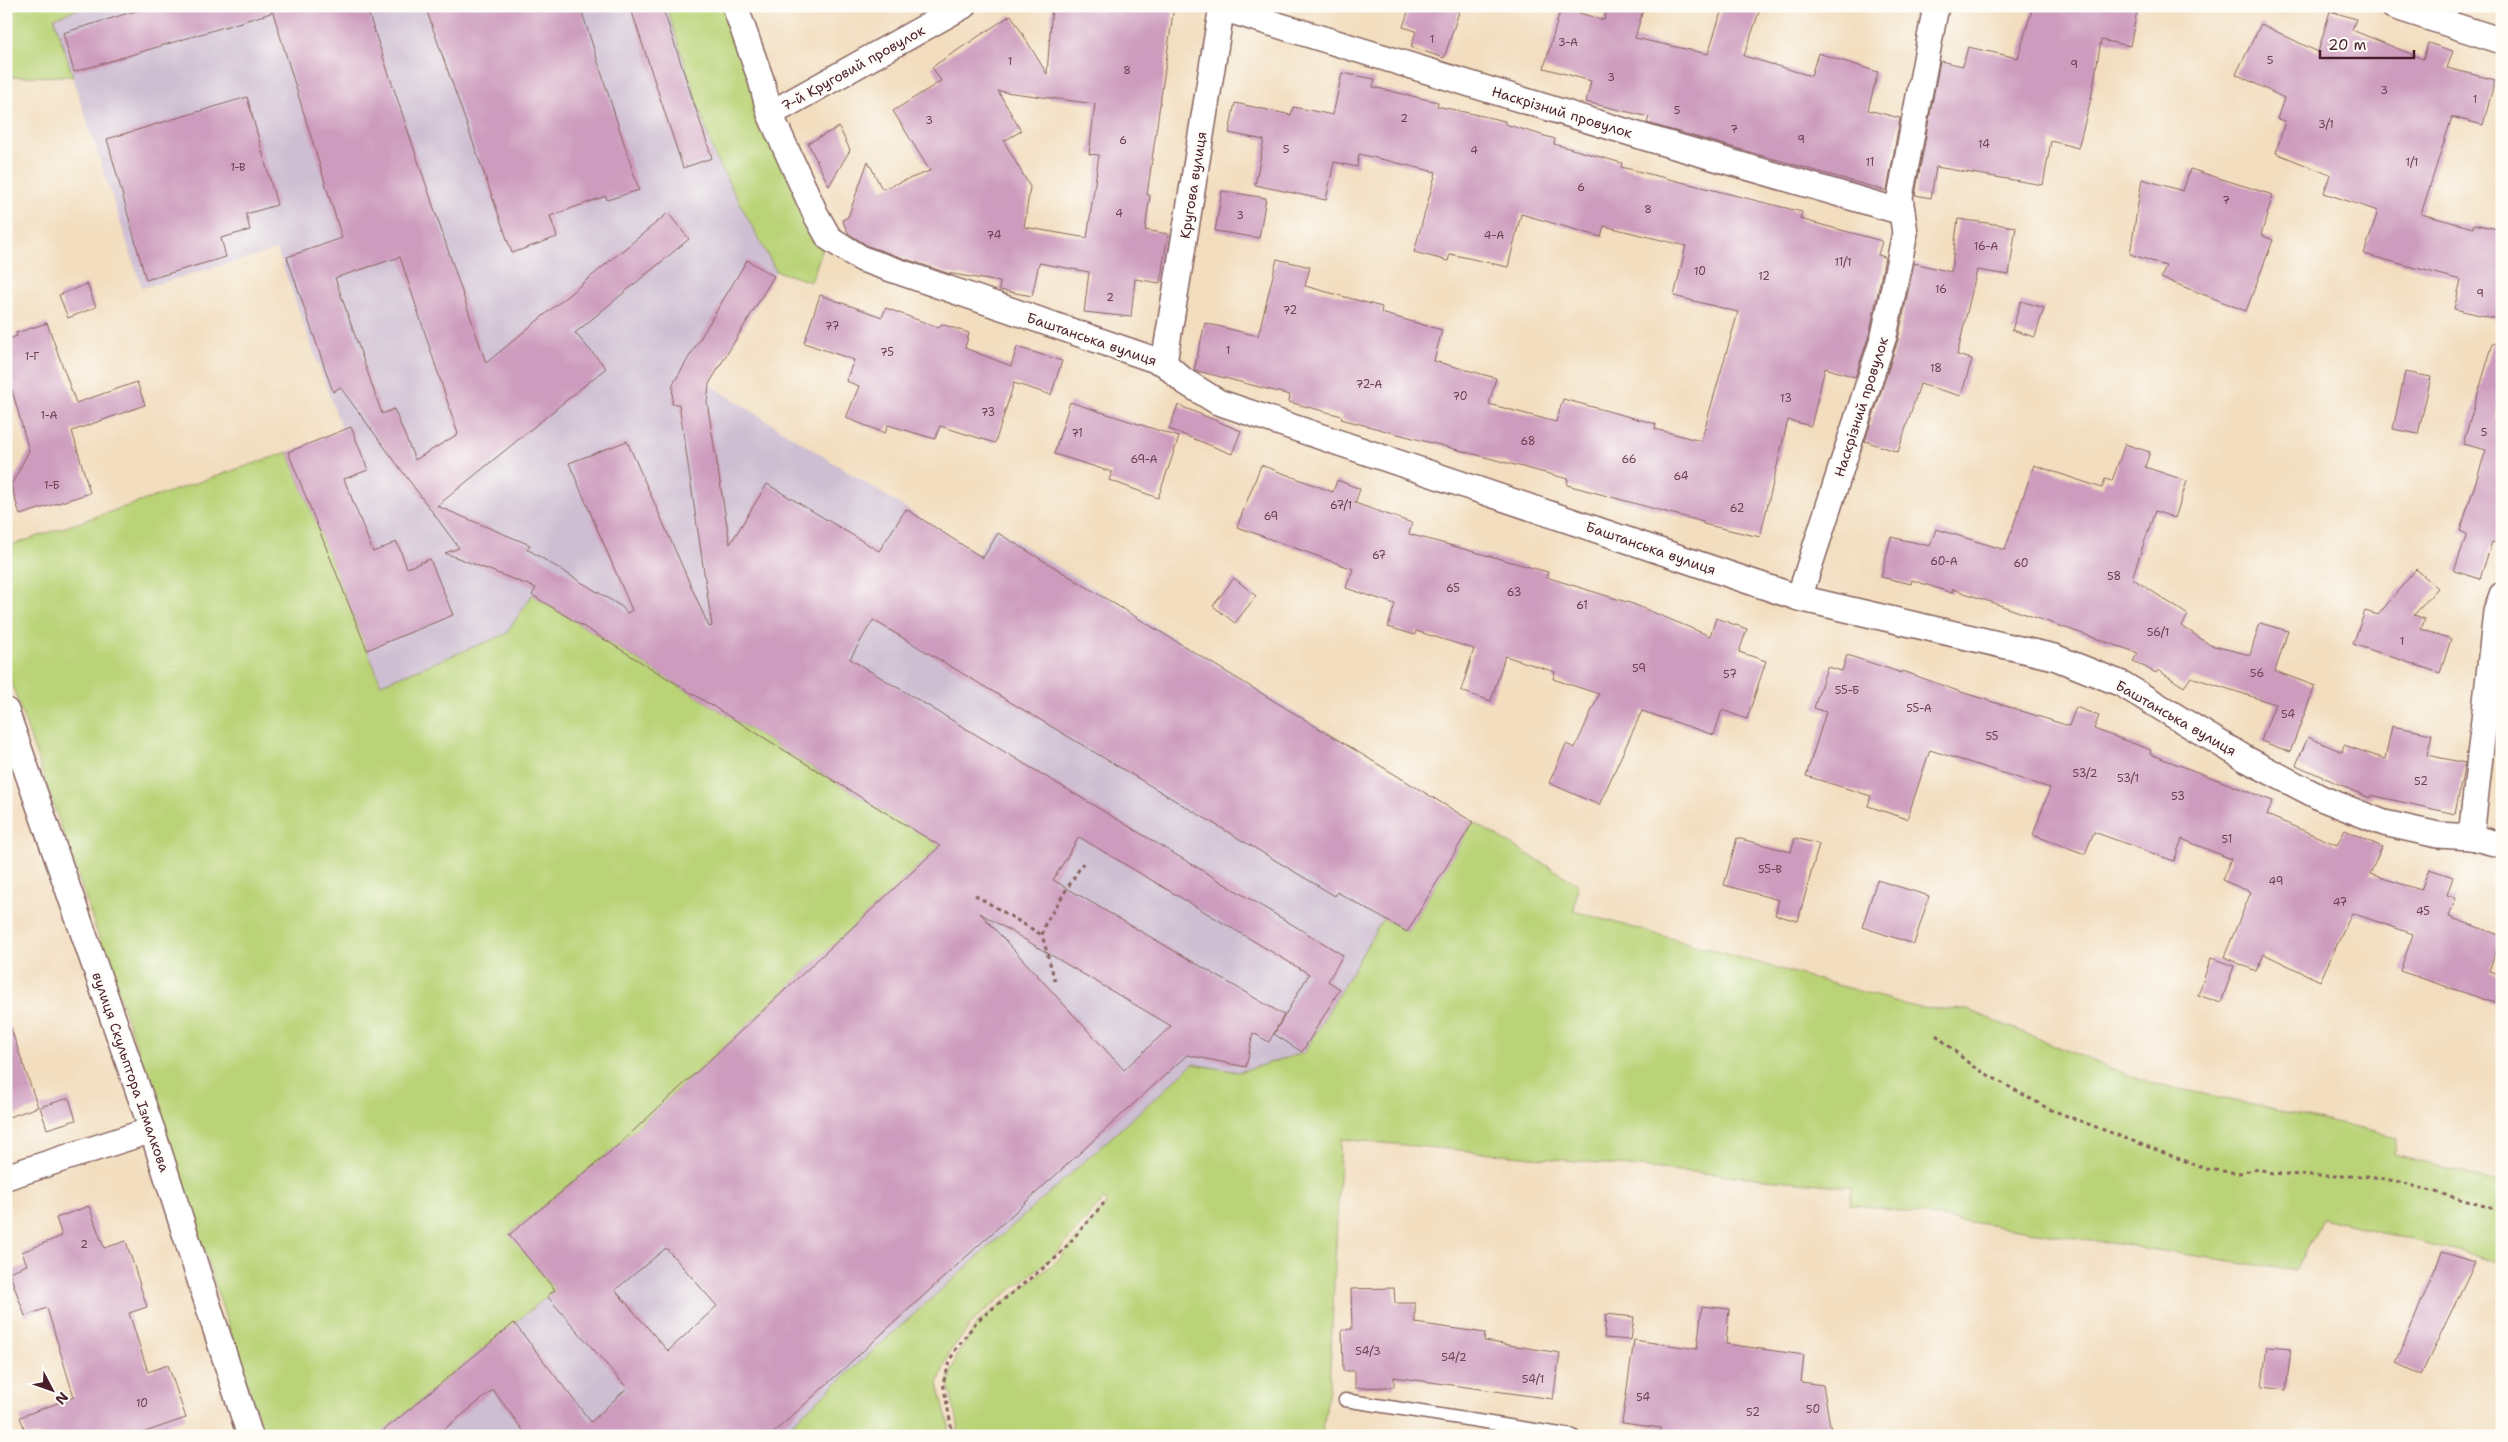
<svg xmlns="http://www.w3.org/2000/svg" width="2508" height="1442" viewBox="0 0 2508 1442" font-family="'Shantell Sans',sans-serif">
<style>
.industrial{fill:#cebed2}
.green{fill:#bad377;stroke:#827951}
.building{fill:#cd9bbd;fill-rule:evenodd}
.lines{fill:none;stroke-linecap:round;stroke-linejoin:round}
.lane-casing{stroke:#85625e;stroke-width:15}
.street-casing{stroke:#85625e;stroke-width:28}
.path{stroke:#85625e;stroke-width:3;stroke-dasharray:4 4;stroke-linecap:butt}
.lane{stroke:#fff;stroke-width:12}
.street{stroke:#fff;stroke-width:25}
.labels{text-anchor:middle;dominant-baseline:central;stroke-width:5;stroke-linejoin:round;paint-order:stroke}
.number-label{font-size:11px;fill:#6b3e50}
.street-label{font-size:14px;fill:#4a1f2b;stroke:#fdfcf7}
</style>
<rect width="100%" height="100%" fill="#fdfcf7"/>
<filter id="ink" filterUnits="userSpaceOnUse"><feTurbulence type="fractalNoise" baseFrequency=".02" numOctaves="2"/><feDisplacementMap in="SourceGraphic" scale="10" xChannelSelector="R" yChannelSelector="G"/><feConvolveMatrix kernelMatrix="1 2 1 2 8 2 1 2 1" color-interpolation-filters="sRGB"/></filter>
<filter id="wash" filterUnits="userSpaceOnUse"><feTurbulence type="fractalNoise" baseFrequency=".0096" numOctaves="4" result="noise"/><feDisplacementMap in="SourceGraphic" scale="20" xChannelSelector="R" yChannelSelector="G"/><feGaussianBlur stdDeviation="1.12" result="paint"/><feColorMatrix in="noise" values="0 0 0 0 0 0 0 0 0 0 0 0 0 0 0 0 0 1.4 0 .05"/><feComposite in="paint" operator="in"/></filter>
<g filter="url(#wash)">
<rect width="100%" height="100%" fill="#f2ddbe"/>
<path class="industrial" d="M86 6H666L715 157 776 271 709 384 978 554 994 527 1473 822 1407 932 1383 919 1304 1054 1238 1072 1193 1064 778 1436H377L554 1290 509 1235 616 1147 532 596 507 634 381 684 288 452 342 430 277 250 142 288 53 18Z"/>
<g class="green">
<path d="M6 6H86L54 18 73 76 6 77Z"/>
<path d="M666 6H725L825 242 811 282 776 271 715 157Z"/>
<path d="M288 452 381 684 506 634 532 595 940 846 616 1147 509 1234 555 1290 377 1436H264L165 1130 6 667V547Z"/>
<path d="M1473 822 1578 884 1574 911 1919 1008 1968 1010 2140 1080 2398 1137 2394 1155 2502 1183V1262L2323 1218 2296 1271 1850 1204 1851 1187 1341 1139 1329 1388 1322 1436H958V1423L948 1384 957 1355 978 1322 1059 1259 1107 1203 1104 1199 1055 1255 976 1318 949 1353 938 1384 949 1426V1436H778L1193 1064 1238 1072 1304 1053 1383 918 1407 932Z"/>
</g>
<g id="blocks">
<g class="building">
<path d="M152 6H270L271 13 74 72 63 33Z"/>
<path d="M271 6H366L486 363 668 213 689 239 575 333 606 368 437 506 530 545 527 549 622 607 627 613 632 610 569 463 627 441 709 627 712 626 679 404H672L673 384 747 260 774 276 709 384 707 402 730 544 767 484 879 551 906 509 983 558 998 533 1473 822 1407 932 1337 892 1335 896 873 620 850 659 1343 955 1328 981 1340 989 1302 1052 1274 1034 1309 974 1079 837 1053 880 1284 1015 1269 1042 1253 1033 1246 1067 1187 1055 770 1436H527L493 1390 436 1436H377L514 1323 591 1422 627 1388 547 1296 555 1290 509 1235 616 1147 940 846 532 595 536 588 445 553 459 548 340 387 333 392 287 257 342 238ZM400 257 458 434 415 460 394 409 382 414 335 278ZM980 913 1171 1026 1124 1070ZM666 1248 717 1306 668 1351 615 1290Z"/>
<path d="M425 6H580L639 190 607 200 606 196 550 216 557 237 512 253Z"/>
<path d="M630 6H662L712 158 683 168Z"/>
<path d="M1052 6H1174L1147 195H1150L1145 230 1168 234 1160 283 1135 279 1131 317 1084 312 1089 272 1039 263 1032 296 999 290 1000 282 947 273 868 246 849 234 842 220 848 217 868 161 882 189 930 171 893 111 941 81 932 67 1011 15 1047 74ZM998 91 1095 104 1089 154 1099 155 1087 238 1024 227 1030 187 1004 141 1021 131Z"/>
<path d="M1410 6H1441L1459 12 1444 58 1411 47 1416 31 1403 27Z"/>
<path d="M1608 6H1630L1643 10 1635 38 1708 54 1723 6H1761L1744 56 1811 76 1818 53 1878 72 1868 110 1900 118 1887 191 1647 123 1649 117 1586 102 1591 81 1544 68 1561 8 1604 20Z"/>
<path d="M2033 6H2138L2130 46 2101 40 2091 99 2078 148 2051 141 2043 185 1936 167 1931 198 1915 195 1940 61 1963 66 1968 47 2018 58Z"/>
<path d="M2330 11 2356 19 2352 30 2423 59 2428 43 2453 51 2447 68 2495 80 2483 125 2452 117 2421 214 2473 228 2474 224 2502 230V320L2454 309 2461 280 2364 254 2378 211 2324 193 2330 175 2276 153 2285 121 2277 119 2284 98 2236 74 2261 24 2318 52Z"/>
<path d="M1342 73 1375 79 1373 87 1438 102 1437 106 1505 121V124L1555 139 1554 144 1622 163 1621 167 1802 212 1800 219 1882 241 1878 255 1885 257 1870 332 1855 377 1825 368 1811 426 1788 420 1760 537 1703 524V522L1567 485 1568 479 1341 419 1342 416 1289 402 1290 395 1194 370 1205 323 1258 336 1277 259 1310 267 1305 286 1382 307 1381 313 1442 330 1434 361 1496 378 1489 404 1556 422 1563 399 1656 424 1655 429 1701 441 1738 312 1674 296 1686 246 1604 226 1601 237 1521 214 1508 267 1450 254 1448 261 1414 252 1436 172 1359 154 1357 167 1334 162 1326 200 1255 185 1264 140 1229 133 1235 103 1291 115 1293 107 1333 115Z"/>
<path d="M247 97 277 205 246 214 250 230 221 238 226 257 146 280 107 139Z"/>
<path d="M839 127 850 150 829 186 808 143Z"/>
<path d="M2190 169 2273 195 2261 235 2273 240 2246 311 2161 278 2166 266 2130 254 2142 179 2183 191Z"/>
<path d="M1222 191 1266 198 1259 238 1215 231Z"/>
<path d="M1958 219 2016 227 2009 275 1977 270 1957 355 1972 359 1961 396 1920 384 1898 452 1865 441 1898 340 1914 263 1951 272Z"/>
<path d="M87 284 96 307 68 318 59 295Z"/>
<path d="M820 295 882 317 886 308 939 328 941 324 969 333 965 348 1011 366 1017 347 1062 361 1051 395 1014 383 995 443 940 426 935 439 888 425 885 433 846 418 859 386 846 381 854 360 804 343Z"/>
<path d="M2021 301 2044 308 2035 337 2012 330Z"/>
<path d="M47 323 76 403 137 382 145 405 72 431 90 493 20 515 11 485 29 451 12 390 6 392V340L17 336 16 333Z"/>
<path d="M2493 343 2502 345V394L2495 420 2497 417 2502 418V528L2497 543 2492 542 2480 579 2454 571 2467 534 2460 531 2486 450 2463 444Z"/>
<path d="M2405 372 2431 377 2418 434 2393 429Z"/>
<path d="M1070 402 1179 437 1158 498 1109 480 1112 472 1054 454Z"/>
<path d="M1178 405 1241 431 1232 454 1169 429Z"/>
<path d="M351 427 368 470 344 479 373 552 397 542 407 568 430 559 453 615 367 650 288 452Z"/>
<path d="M2125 444 2150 452 2145 467 2187 481 2175 518 2155 511 2132 578 2188 615 2182 626 2210 645 2250 655 2260 623 2288 631 2275 671 2315 686 2290 752 2261 741 2275 704 2191 677 2184 687 2158 670 2156 673 2133 661 2138 653 1953 589 1952 593 1912 580 1911 584 1881 577 1891 537 1930 546 1936 529 2005 550 2034 465 2102 488 2105 479 2112 481Z"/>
<path d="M1261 465 1333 492 1337 480 1360 489 1355 503 1412 523 1409 534 1548 572 1546 577 1633 604 1710 636 1716 618 1747 629 1739 652 1766 661 1747 719 1722 710 1714 735 1642 711 1599 805 1549 783 1566 744 1575 748 1599 694 1553 679 1555 672 1505 656 1491 701 1461 691 1474 649 1416 631 1415 635 1388 627 1395 604 1346 588 1353 569 1237 527Z"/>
<path d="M2416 569 2438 588 2414 615 2425 619 2421 629 2451 639 2440 673 2353 644 2365 611 2378 615Z"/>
<path d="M1234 578 1256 596 1235 623 1213 606Z"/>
<path d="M1847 655 1902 673 1903 671 1955 690 2069 726 2076 707 2099 716 2094 729 2151 750 2150 754 2273 801 2267 815 2337 845 2345 830 2382 847 2370 874 2421 890 2429 869 2453 877 2447 895 2456 898 2449 917 2502 936 2489 971 2502 975V984L2495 1003 2400 971 2413 934 2352 913 2320 981 2264 954 2256 971 2224 957 2251 892 2222 880 2231 859 2182 839 2174 861 2094 832 2085 854 2033 835 2050 788 1930 750 1907 819 1868 806 1871 796 1806 776 1826 712 1814 708 1827 667 1842 671Z"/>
<path d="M2392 726 2432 734 2427 755 2465 763 2455 814 2371 795 2370 798 2296 765 2308 737 2342 752 2344 745 2385 759Z"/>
<path d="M1737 838 1791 852 1795 838 1819 844 1798 921 1775 915 1779 900 1724 885Z"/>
<path d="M1877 880 1929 896 1914 944 1862 927Z"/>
<path d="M2211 958 2234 966 2221 1003 2198 995Z"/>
<path d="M10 1026 38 1107 6 1118V1027Z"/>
<path d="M69 1098 76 1120 47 1129 40 1107Z"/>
<path d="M89 1206 104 1248 126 1241 147 1307 129 1313 148 1372 168 1365 186 1418 133 1436H27L20 1417 74 1397 47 1308 25 1316 9 1272 27 1265 22 1252 62 1236 56 1218Z"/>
<path d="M2442 1252 2475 1262 2421 1375 2396 1363Z"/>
<path d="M1394 1288 1395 1303H1415V1323L1485 1333 1484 1341 1560 1353 1553 1399 1394 1377V1387L1355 1388V1371H1343L1342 1330 1352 1329 1351 1289Z"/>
<path d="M1702 1306 1729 1309 1726 1344 1804 1355 1801 1382 1823 1385 1832 1436H1660L1661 1428 1622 1423 1634 1340 1697 1349Z"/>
<path d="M1606 1314 1634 1317 1631 1340 1604 1338Z"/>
<path d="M2267 1346 2291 1348 2286 1390 2262 1387Z"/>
</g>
</g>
</g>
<g filter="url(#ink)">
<use href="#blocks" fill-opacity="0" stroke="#85625e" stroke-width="1"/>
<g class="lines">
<defs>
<path id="lane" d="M1345 1400 1573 1436"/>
<g id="street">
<path d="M735 6 761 80 770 114 816 215 829 238 862 259 1164 363 1184 381 1218 402 1799 598 2054 657 2122 684 2246 759 2321 798 2384 823 2438 835 2471 837 2502 845"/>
<path d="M2393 6 2502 41"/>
<path d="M1222 8 1647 138 1902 212"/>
<path d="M770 114 963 6"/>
<path d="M1164 363 1222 6"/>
<path d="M1799 598 1884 336 1905 233 1900 197 1936 6"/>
<path d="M6 711 152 1130 250 1436"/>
<path d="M2471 837 2496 612 2502 595"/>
<path d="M6 1177 152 1130"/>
</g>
</defs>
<use href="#lane" class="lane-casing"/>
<use href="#street" class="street-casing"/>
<g class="path">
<path d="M975 895 1042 935"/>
<path d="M1055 981 1042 935 1045 924 1083 863"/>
<path d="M1936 1035 1972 1066 2049 1109 2206 1169 2239 1173 2259 1169 2272 1173 2313 1176H2369L2400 1182 2502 1211"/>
<path d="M953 1436 943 1383 953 1353 977 1321 1057 1257 1104 1203"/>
</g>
<use href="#lane" class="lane"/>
<use href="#street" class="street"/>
</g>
</g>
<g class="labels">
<g class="number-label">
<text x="1432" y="39">1</text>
<text x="1568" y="42">3-А</text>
<text x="2270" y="60">5</text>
<text x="1010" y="61">1</text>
<text x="2074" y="64">9</text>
<text x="1127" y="70">8</text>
<text x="1611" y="77">3</text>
<text x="2384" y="90">3</text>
<text x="2475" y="99">1</text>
<text x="1677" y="110">5</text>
<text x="1404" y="118">2</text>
<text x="929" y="120">3</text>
<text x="2326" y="124">3/1</text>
<text x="1734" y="129">7</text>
<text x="1801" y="139">9</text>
<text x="1123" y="140">6</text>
<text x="1984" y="144">14</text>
<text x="1286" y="149">5</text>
<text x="1474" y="150">4</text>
<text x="1870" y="162">11</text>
<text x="2412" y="162">1/1</text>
<text x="238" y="167">1-В</text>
<text x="1581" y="187">6</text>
<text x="2226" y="200">7</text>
<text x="1648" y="209">8</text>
<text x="1119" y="213">4</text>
<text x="1240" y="215">3</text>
<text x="994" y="235">74</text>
<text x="1494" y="235">4-А</text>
<text x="1986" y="246">16-А</text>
<text x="1843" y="262">11/1</text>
<text x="1700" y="271">10</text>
<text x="1764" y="276">12</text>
<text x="1941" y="289">16</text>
<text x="2480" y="293">9</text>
<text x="1110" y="297">2</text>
<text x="1290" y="310">72</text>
<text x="832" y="326">77</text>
<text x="1228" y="350">1</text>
<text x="887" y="352">75</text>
<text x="32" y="356">1-Г</text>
<text x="1936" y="368">18</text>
<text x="1369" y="384">72-А</text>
<text x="1460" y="396">70</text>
<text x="1786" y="398">13</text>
<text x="988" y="412">73</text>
<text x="49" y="415">1-А</text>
<text x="2484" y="432">5</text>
<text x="1077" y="433">71</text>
<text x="1528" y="441">68</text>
<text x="1144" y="459">69-А</text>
<text x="1629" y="459">66</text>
<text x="1681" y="476">64</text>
<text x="52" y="485">1-Б</text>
<text x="1341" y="505">67/1</text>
<text x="1737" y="508">62</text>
<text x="1271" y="516">69</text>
<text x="1379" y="555">67</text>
<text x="1944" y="561">60-А</text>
<text x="2021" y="563">60</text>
<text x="2114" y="576">58</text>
<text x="1453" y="588">65</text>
<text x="1514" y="592">63</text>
<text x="1582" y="605">61</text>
<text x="2158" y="632">56/1</text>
<text x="2402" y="641">1</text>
<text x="1639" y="668">59</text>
<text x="2257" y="673">56</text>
<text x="1730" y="674">57</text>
<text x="1847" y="690">55-Б</text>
<text x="1919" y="708">55-А</text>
<text x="2288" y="714">54</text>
<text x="1992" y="736">55</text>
<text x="2085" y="773">53/2</text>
<text x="2128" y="778">53/1</text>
<text x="2421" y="781">52</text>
<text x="2178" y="796">53</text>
<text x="2227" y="839">51</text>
<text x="1770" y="869">55-В</text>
<text x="2276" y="881">49</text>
<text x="2340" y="902">47</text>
<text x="2423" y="911">45</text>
<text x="84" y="1244">2</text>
<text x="1368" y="1351">54/3</text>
<text x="1454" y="1357">54/2</text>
<text x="1533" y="1379">54/1</text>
<text x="1643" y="1397">54</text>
<text x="142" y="1403">10</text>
<text x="1813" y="1409">50</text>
<text x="1753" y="1412">52</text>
</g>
<g class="street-label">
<text transform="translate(853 68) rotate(-29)">7-й Круговий провулок</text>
<text transform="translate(1562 112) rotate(17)">Наскрізний провулок</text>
<text transform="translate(1193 185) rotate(-81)">Кругова вулиця</text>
<text transform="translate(1092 339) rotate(19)">Баштанська вулиця</text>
<text transform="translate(1861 407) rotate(-72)">Наскрізний провулок</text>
<text transform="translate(1651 548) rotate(19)">Баштанська вулиця</text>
<text transform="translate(2176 718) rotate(30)">Баштанська вулиця</text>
<text transform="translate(131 1072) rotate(71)">вулиця Скульптора Ізмалкова</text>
</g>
</g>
<rect width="2508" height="1442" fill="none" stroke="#fdfcf7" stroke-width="25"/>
<g transform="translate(52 1390) rotate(131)" stroke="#fdfcf7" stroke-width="4" paint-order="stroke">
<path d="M0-4L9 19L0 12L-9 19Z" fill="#4a1f2b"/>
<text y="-8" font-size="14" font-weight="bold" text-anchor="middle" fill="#4a1f2b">N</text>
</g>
<path d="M2320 50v8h94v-8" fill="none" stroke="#4a1f2b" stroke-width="2.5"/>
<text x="2328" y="50" font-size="15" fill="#4a1f2b" stroke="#fdfcf7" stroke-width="4" paint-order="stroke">20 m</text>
</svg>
